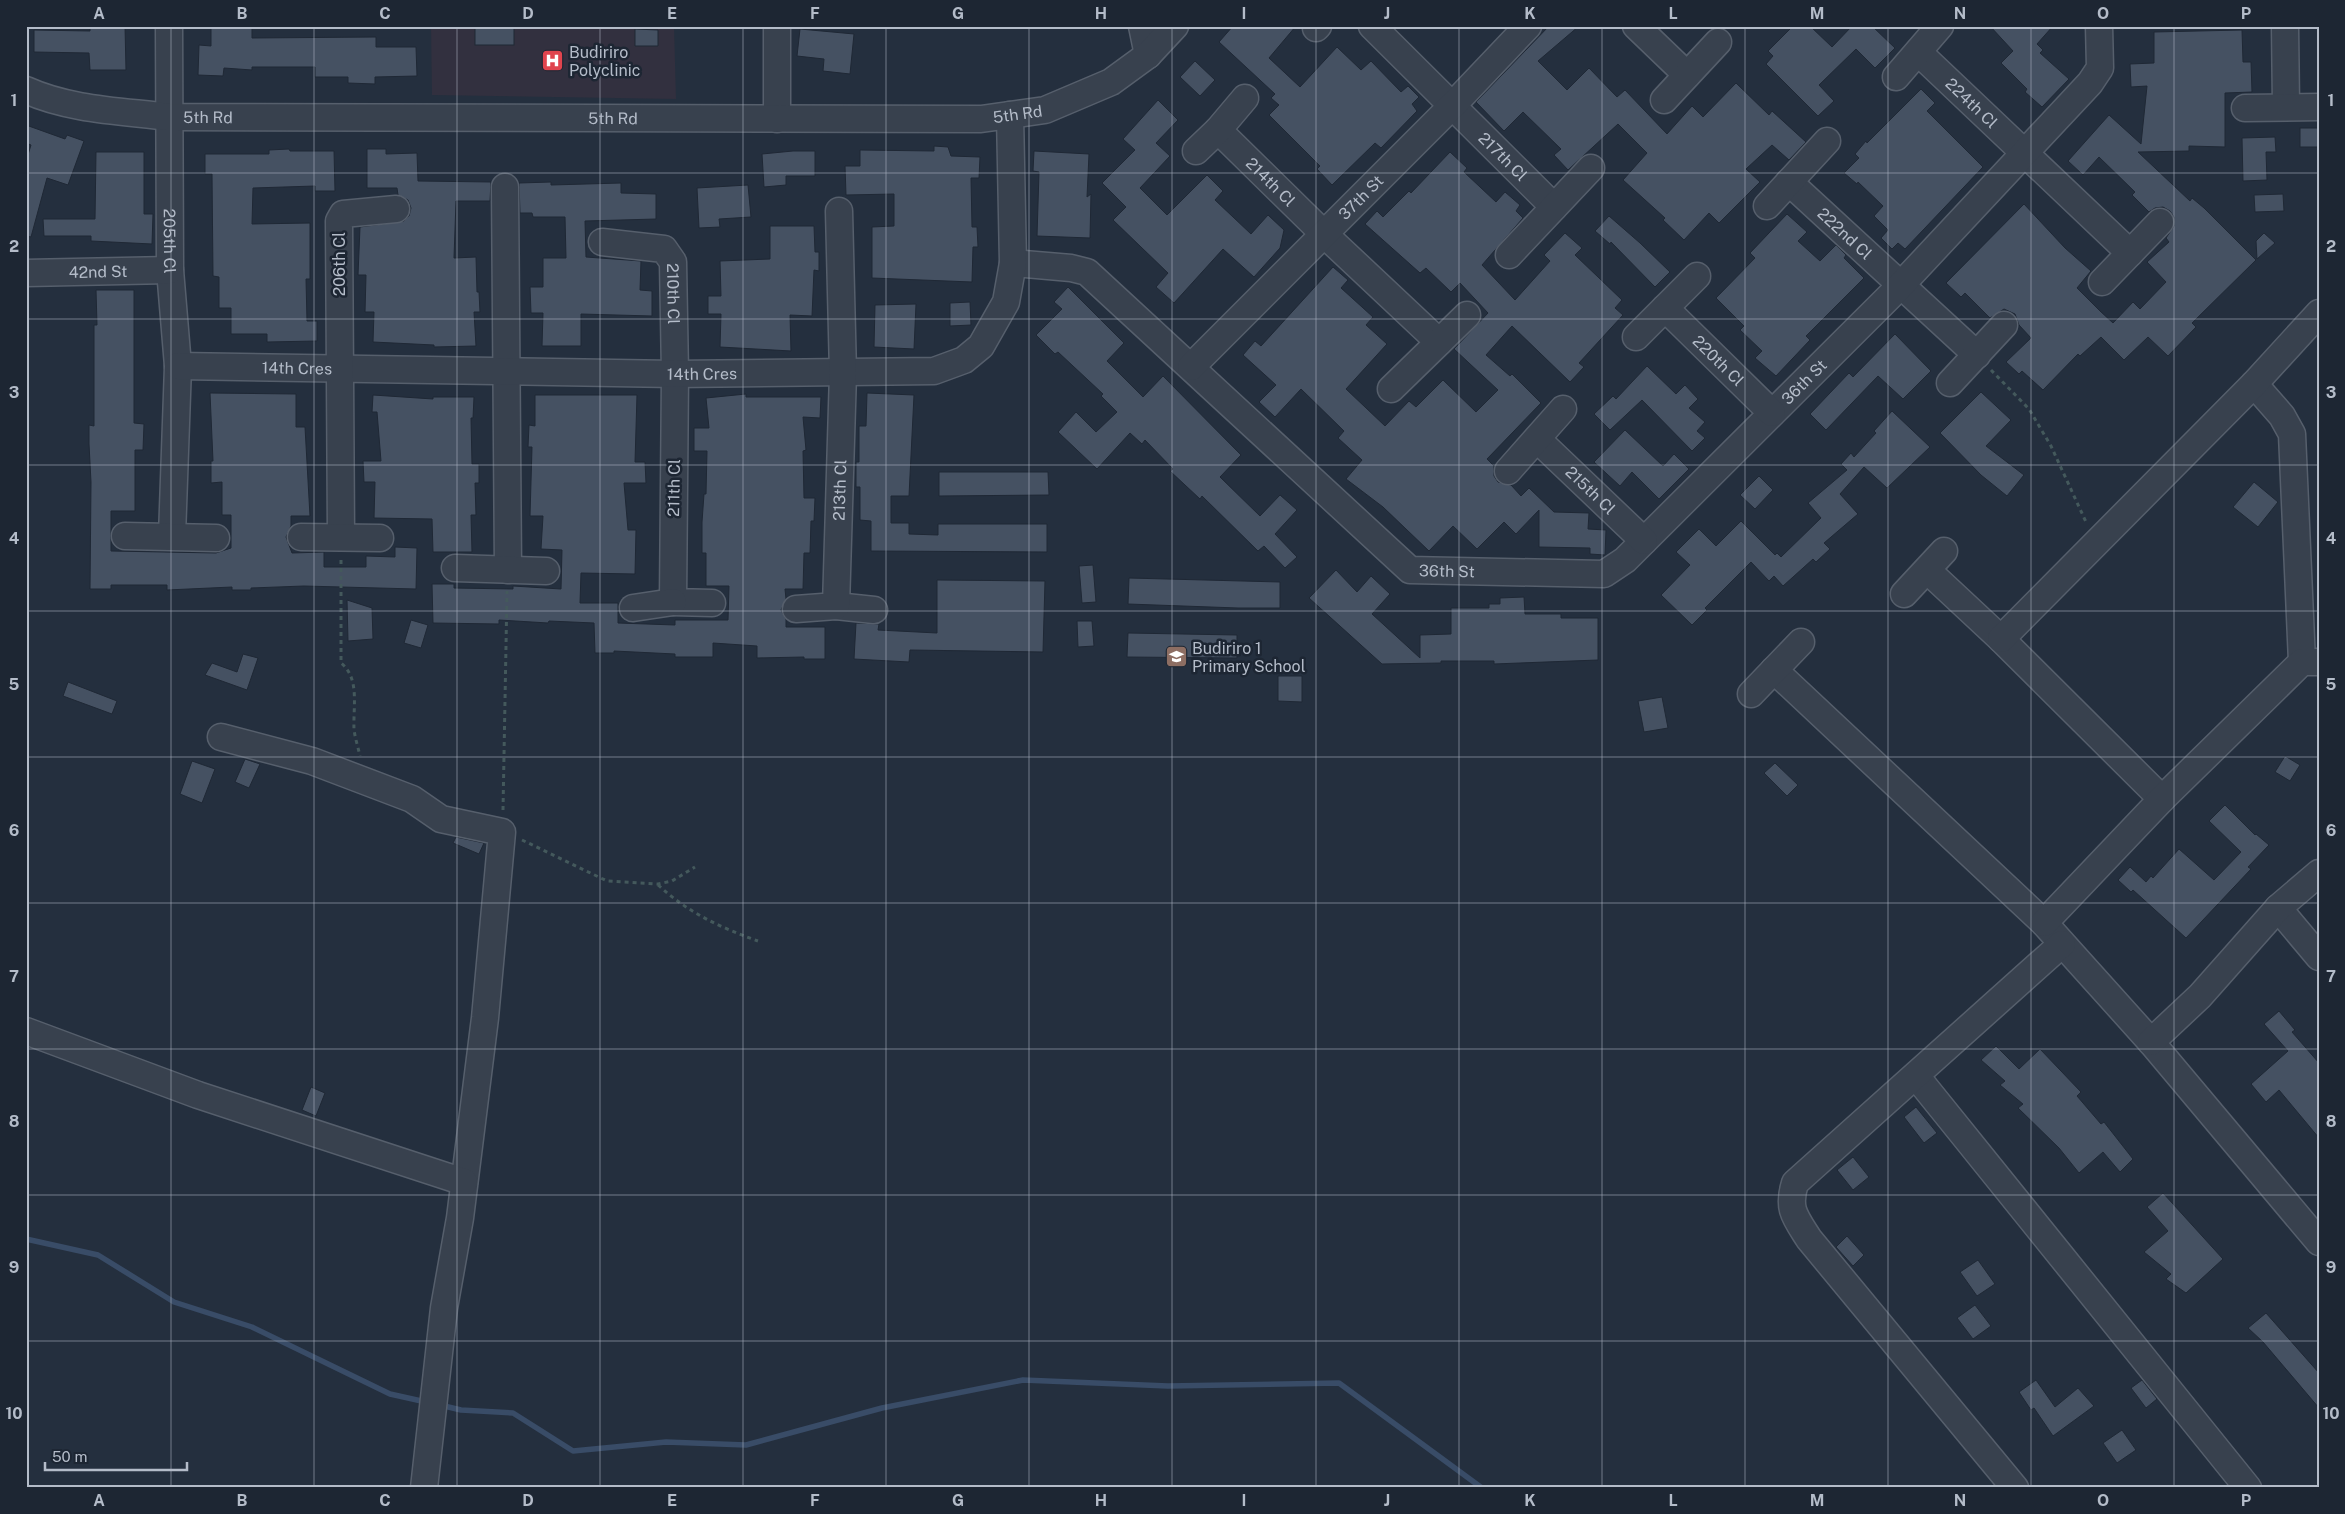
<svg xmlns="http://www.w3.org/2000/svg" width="2345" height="1514" viewBox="0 0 2345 1514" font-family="'Public Sans',sans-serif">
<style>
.medical{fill:#32303f}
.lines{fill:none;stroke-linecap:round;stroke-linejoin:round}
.stream{stroke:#394c67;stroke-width:5.5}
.building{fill:#455162;stroke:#1f2835}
.minor-casing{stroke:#565f6c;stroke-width:29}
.path{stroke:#44595c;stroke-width:3;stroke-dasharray:4 4;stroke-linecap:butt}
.minor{stroke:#38414e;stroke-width:26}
.grid{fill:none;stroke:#b4bcc9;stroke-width:1;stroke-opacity:0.55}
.labels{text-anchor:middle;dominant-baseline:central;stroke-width:5;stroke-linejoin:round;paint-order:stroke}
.poi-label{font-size:16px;fill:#b4bcc9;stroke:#1d2633;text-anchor:start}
.street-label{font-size:16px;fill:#b4bcc9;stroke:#1d2633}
.neatline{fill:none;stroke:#b4bcc9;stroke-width:2}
.grid-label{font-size:16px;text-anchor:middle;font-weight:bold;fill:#b4bcc9}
</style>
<rect width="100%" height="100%" fill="#242f3e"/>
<path class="medical" d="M431 26H674L676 99 432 95Z"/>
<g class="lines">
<g class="stream">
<path d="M26 1239 98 1255 174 1302 252 1327 390 1394 426 1402"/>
<path d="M440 1405 461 1410 513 1413 573 1451 666 1442 746 1445 882 1408 1023 1380 1168 1386 1339 1383 1482 1488"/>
</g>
</g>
<g class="building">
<path d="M90 26H125L126 70H90L89 53 34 52V30L90 31Z"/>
<path d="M211 26H252V38L376 37V47H416L417 76 375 77V84L348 83V77H315V67H252V70L224 68 223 76 198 75 199 45 211 46Z"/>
<rect x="475" y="26" width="39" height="19"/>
<path d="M1233 26H1296L1269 58 1300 87 1337 47 1361 70 1371 61 1401 92 1408 86 1419 97 1412 104 1417 111 1381 148 1375 143 1332 185 1317 169 1320 166 1269 115 1279 105 1271 98 1275 94 1219 42Z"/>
<path d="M1549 26H1579L1538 61 1567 90 1589 68 1617 97 1625 90 1667 134 1692 106 1703 117 1736 83 1769 115 1772 111 1806 142 1789 160 1772 145 1746 169 1760 182 1719 223 1709 213 1684 240 1663 220 1665 218 1623 180 1647 153 1618 124 1568 170 1554 155 1561 149 1523 112 1504 131 1476 102Z"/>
<path d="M1793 26H1810L1832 47 1852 26H1872L1895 48 1875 68 1856 49 1819 85 1834 101 1818 116 1766 64 1773 56 1768 51Z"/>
<path d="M1990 26H2053L2037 44 2043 50 2040 53 2069 79 2042 107 2025 92 2027 89 2001 63 2013 51Z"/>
<path d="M635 29 658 30V46H635Z"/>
<path d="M800 29 854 34 850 74 823 71 824 59 797 56Z"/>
<path d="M2242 30 2243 62H2251L2252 92 2225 93V147L2189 146V151L2138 152 2190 201 2192 198 2204 208 2256 260 2192 323 2196 327 2168 356 2148 337 2124 360 2101 337 2080 356 2078 354 2043 390 2022 371 2019 374 2006 362 2031 338 2019 325 2015 314 2004 309 1990 318 1965 293 1961 297 1946 283 2024 204 2065 248 2091 271 2077 288 2100 311 2113 323 2133 302 2140 309 2166 282 2147 262 2169 242 2166 238 2174 226V217L2170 211 2163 207 2155 208 2149 212 2132 195 2135 192 2099 157 2083 175 2068 161 2109 115 2141 144 2147 86 2131 87 2130 64 2154 63V32Z"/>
<path d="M1195 61 1215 80 1200 96 1180 77Z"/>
<path d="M1921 89 1935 103 1927 111 1983 167 1905 249 1898 243 1892 249 1881 238 1888 230 1874 216 1883 206 1858 182 1857 184 1844 173 1859 158 1855 154 1866 141 1867 143Z"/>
<path d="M1158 100 1178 120 1156 143 1170 156 1140 188 1167 215 1207 175 1223 191 1215 200 1251 234 1268 215 1284 230 1280 248 1254 277 1223 249 1174 303 1156 287 1168 273 1113 220 1126 207 1102 183 1135 150 1123 139Z"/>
<path d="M26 125 65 139 67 135 84 141 68 185 47 178 31 237 26 236V161L31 145 26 143Z"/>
<rect x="2300" y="128" width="19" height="19"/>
<path d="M2275 137 2276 152H2266L2267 180 2243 181 2242 138Z"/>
<path d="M934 146 948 147 951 156 980 157 979 178H971L972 227H977L978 247H973L972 282 872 278V227L894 226V194L846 195 845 166H860V150L934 151Z"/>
<path d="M289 149 290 151H334L335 191H315V186L253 188 252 224 310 223V279H306L307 321H317V341L267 342V334H231V308H219V277L213 276 212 174H205V154H269V150Z"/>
<path d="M367 149H386V154L417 153 418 181 491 182 490 201H456L454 258 476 257 477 292H479L480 312H474L476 346 434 347V345L373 342 374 312H365L366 275H358L360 227 404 221 409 216 411 208 408 200 398 195 397 188H367Z"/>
<path d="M793 151H815V176H786V185L764 187 762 154Z"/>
<path d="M1034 151 1089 154 1087 197 1091 194 1090 238 1037 236 1039 172 1033 171Z"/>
<path d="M96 152H144V214H153L152 244 91 241V236H44L43 219H95Z"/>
<path d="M1450 152 1467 168 1464 172 1496 202 1505 192 1520 205 1516 211 1523 218 1482 265 1515 300 1550 261 1544 255 1565 233 1582 248 1575 255 1622 300 1615 308 1623 315 1579 363 1584 367 1570 382 1512 326 1486 355 1510 376 1512 374 1541 403 1487 459 1494 466V476L1498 482 1511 485 1521 496 1529 488 1554 512 1589 513 1588 529 1606 530 1605 555 1590 554V548L1539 547V510L1516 534 1504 522 1477 549 1453 526 1429 551 1383 507 1346 479 1362 460 1338 438 1344 431 1301 389 1275 417 1259 402 1276 385 1243 355 1255 341 1261 346 1333 267 1348 280 1341 288 1373 317 1366 325 1387 344 1346 389 1385 426 1409 401 1416 407 1443 380 1476 412 1498 390 1454 349 1488 313 1460 283 1451 292 1426 268 1420 273 1365 224 1377 211 1383 217 1409 191 1411 193Z"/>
<path d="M551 182V185L621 183V193L656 194V219L585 221 586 257 641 261 640 290 652 291V316L581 314V346H542L543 313H531L530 287H543V258H566L565 217H533L532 213H520L519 183Z"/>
<path d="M748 185 751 217 719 219 720 227 699 228 697 188Z"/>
<path d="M2283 194 2284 211 2255 212 2254 195Z"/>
<path d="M1787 214 1807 232 1798 241 1820 261 1836 245 1846 255 1844 258 1864 278 1806 336 1810 340 1776 376 1755 358 1762 351 1740 330 1744 326 1716 298 1755 258 1750 253Z"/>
<path d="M1609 216 1640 243 1670 272 1655 287 1611 242 1610 244 1595 231Z"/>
<path d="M770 226H814L815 252H819V271L814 270 812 316 790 315 791 351 720 347 721 314H708V296H721L720 261 770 259Z"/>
<path d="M2264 233 2275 243 2257 259 2256 241Z"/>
<path d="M1068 287 1124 343 1107 361 1143 397 1163 376 1241 455 1220 477 1260 516 1280 495 1297 510 1275 534 1297 557 1285 568 1264 546 1258 551 1202 496 1200 499 1170 471 1173 469 1145 440 1142 444 1130 433 1097 469 1058 432 1076 412 1096 432 1117 412 1101 396 1103 394 1058 352 1055 354 1036 335 1062 309 1054 302Z"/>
<path d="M96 290H134V423L144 424 143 450H135V511H111V551L216 553 231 548V515H222V482L211 483V461H213L210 393 296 394V427H305L310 516H291V526L286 537 292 553 324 552V567H366V556L395 557V547L417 548 416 589 304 586 251 588V590H232V587L167 590V585H111V589H90L91 482 89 444V425L94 426V325H97Z"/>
<path d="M970 302 971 325 950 326V303Z"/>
<path d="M916 304 914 349 874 347 875 305Z"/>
<path d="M1895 334 1931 371 1903 399 1878 376 1826 430 1810 414 1849 373 1853 377Z"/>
<path d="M1647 366 1676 394 1685 385 1698 399 1689 408 1705 422 1697 431 1705 438 1692 451 1642 400 1610 430 1594 414 1613 396 1616 399Z"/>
<path d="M1981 392 2011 420 1986 446 2024 475 2007 496 1981 475 1940 433Z"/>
<path d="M867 393 914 395 909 496H891V523H909V534L938 535V524H1047V552L871 551V521L860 520V487H856V462H859V426H866Z"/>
<path d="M746 394V397H821L820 418 803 417 806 450 803 451 804 498H815L814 521H811L810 553H804L803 589H785L786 599 781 610 786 619V627H825V659H804V657L757 658V646L713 643V657H675V654L614 651V653H595L594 623 549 621 548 623 499 620V624L433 623 432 584H454V588L513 589V586L561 589 562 550 541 549 543 516H530L532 447H528L529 425 535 426V395H637L635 462H645L646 483H624L628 530H636L635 574 581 573 580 603H618V623L675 625V620H728L729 586H706V553H702V522L704 494H706L707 451H694V428H709L706 398Z"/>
<path d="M373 395 433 399V397H474L473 418H471L472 464H479V483H475L476 515H471L472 552H433L432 519 374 518 375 482H364L363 461H381L377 412H372Z"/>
<path d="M1892 411 1930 447 1887 488 1864 467 1840 494 1858 514 1824 543 1830 549 1816 562 1813 559 1783 586 1774 576 1769 581 1751 562 1705 608 1707 610 1692 625 1661 595 1690 565 1676 552 1699 529 1716 546 1741 521 1775 555 1777 553 1781 557 1821 518 1808 503 1847 470 1841 464 1851 453 1854 457 1876 433 1874 431Z"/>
<path d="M1625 430 1663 466 1674 454 1689 469 1659 499 1632 472 1620 486 1594 462Z"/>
<path d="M939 472H1048L1049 495 939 496Z"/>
<path d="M1759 476 1773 490 1755 509 1740 495Z"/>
<path d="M2254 482 2278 502 2258 527 2233 507Z"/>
<path d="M1093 565 1096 602 1082 603 1079 566Z"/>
<path d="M1336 570 1357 592 1371 576 1390 594 1372 614 1420 658V635L1451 634V608H1489V604H1500V598L1524 597 1525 614H1561V618H1598V660L1494 664V661H1441V663L1382 664 1309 598Z"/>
<path d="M1129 578 1280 582V608H1238L1128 604Z"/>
<path d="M937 580 1045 581 1043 652 910 650 909 662 854 659 856 623 879 624 878 630 937 633Z"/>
<path d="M347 600 372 608 373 639 348 641Z"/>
<path d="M411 620 428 625 421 648 404 643Z"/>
<path d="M1077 621H1092L1094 646 1078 647Z"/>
<path d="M1128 633 1237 635V658L1127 657Z"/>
<path d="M243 654 258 658 247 690 205 675 212 663 237 672Z"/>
<path d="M1278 676H1302V702L1278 701Z"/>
<path d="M68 682 117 701 112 714 63 696Z"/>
<path d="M1662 697 1668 728 1644 732 1638 701Z"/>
<path d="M2285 756 2300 765 2290 781 2275 772Z"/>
<path d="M245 759 260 764 249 788 235 782Z"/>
<path d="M192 761 215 769 202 803 180 794Z"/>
<path d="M1775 763 1798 785 1787 796 1764 773Z"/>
<path d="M2225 805 2255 835 2256 834 2269 845 2248 867 2251 869 2186 938 2133 890 2131 892 2118 880 2130 867 2146 882 2151 876 2153 878 2179 849 2214 880 2241 852 2209 821Z"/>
<path d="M456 837 484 843 479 854 453 843Z"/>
<path d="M2279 1011 2295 1030 2292 1032 2319 1063V1138L2279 1090 2266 1102 2251 1084 2288 1051 2264 1024Z"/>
<path d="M1996 1046 2019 1069 2040 1049 2081 1092 2077 1096 2101 1124 2104 1122 2133 1159 2120 1172 2103 1152 2079 1173 2059 1148 2018 1108 2023 1104 2000 1085 2005 1081 1981 1060Z"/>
<path d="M311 1087 325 1093 316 1116 302 1110Z"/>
<path d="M1916 1107 1937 1133 1924 1143 1904 1117Z"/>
<path d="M1853 1157 1869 1177 1853 1190 1837 1170Z"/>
<path d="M2163 1193 2223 1259 2186 1293 2166 1279 2171 1274 2144 1252 2168 1231 2147 1207Z"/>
<path d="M1847 1236 1864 1255 1853 1266 1836 1247Z"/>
<path d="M1978 1260 1995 1284 1977 1296 1960 1272Z"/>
<path d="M1975 1305 1991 1326 1973 1339 1957 1318Z"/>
<path d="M2266 1313 2319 1373V1408L2263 1342 2248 1328Z"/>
<path d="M2036 1380 2055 1407 2078 1388 2094 1406 2053 1436 2034 1408 2031 1410 2019 1392Z"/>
<path d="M2142 1380 2157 1399 2146 1408 2131 1388Z"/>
<path d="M2122 1430 2136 1450 2117 1463 2103 1443Z"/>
</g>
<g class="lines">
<defs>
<g id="minor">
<path id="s1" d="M169 26 170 270 178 366 172 536"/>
<path d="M777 26V119"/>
<path d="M1142 26 1148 55"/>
<path id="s2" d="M1372 26 1554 207"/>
<path d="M1636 26 1687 75"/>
<path d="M2285 26 2286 106"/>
<path d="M1316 28 1318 26"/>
<path id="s3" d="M1918 52 2130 253"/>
<path d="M1896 77 1940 26"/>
<path id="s4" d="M26 90C70 110 122 111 169 117L981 119 1045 110 1111 82 1148 55 1175 26"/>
<path d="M1664 100 1718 42"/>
<path d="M2245 108 2319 107"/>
<path id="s5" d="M1218 130 1324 234 1439 342"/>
<path d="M1196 151 1218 130 1245 98"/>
<path id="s6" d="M1789 182 1977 355"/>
<path d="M505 187 508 570"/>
<path d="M1767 206 1827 141"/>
<path id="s7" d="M602 242 664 249 673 262 675 374 673 602 712 603"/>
<path d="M1509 255 1591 168"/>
<path id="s8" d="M1013 263 1071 268 1087 272 1410 570 1604 574 1625 560 1900 286 2090 83 2100 68 2099 26"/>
<path id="s9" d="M26 273 170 270"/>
<path d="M2102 282 2160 222"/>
<path id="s10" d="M1665 308 1772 413"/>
<path d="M1636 337 1697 276"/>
<path id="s11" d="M178 366 675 374 934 371 964 360 981 346 1006 302 1013 263 1010 115"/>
<path id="s12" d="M1191 367 1452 106 1528 26"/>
<path d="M1950 383 2004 325"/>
<path d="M2254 384 2282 416 2292 434 2302 662"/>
<path d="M1391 389 1467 315"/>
<path id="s13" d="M1537 439 1644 541"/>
<path d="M1508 471 1563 409"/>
<path d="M125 536 216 538"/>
<path d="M341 536 339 221 343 214 396 209"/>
<path d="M301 537 380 538"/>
<path d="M455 568 546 571"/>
<path d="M1927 570 2001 639 2162 799"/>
<path d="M1904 594 1944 551"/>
<path d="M836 606 874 610"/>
<path d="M633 608 673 602"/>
<path id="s14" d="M796 609 836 606 843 373 839 211"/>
<path d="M2001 639 2254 384 2319 313"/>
<path d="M1774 670 2044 923 2151 1042 2319 1242"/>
<path d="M1751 694 1801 642"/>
<path d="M221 737 312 761 412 799 441 819 502 832 485 1018 460 1218 444 1308 424 1488"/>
<path d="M2278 908 2319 957"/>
<path d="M2044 923 2162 799 2302 662H2319"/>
<path d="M26 1031 198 1095 464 1182"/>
<path d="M2151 1042 2200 996 2278 908 2319 873"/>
<path d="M1916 1076 2248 1488"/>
<path d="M2015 1488 1809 1239C1795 1217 1787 1209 1795 1183L2062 944"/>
</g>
</defs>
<use href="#minor" class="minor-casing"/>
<g class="path">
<path d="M1991 370 2029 409 2051 446 2086 522"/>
<path d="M341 560V663C360 678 353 707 354 729 355 738 358 747 360 756"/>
<path d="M503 810 507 591"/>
<path d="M522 840 607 881 658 884 672 881 695 867"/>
<path d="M658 885C689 913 719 927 758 941"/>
</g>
<use href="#minor" class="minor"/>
</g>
<path class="grid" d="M171 26V1488M314 26V1488M457 26V1488M600 26V1488M743 26V1488M886 26V1488M1029 26V1488M1172 26V1488M1316 26V1488M1459 26V1488M1602 26V1488M1745 26V1488M1888 26V1488M2031 26V1488M2174 26V1488M26 173H2319M26 319H2319M26 465H2319M26 611H2319M26 757H2319M26 903H2319M26 1049H2319M26 1195H2319M26 1341H2319"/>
<defs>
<symbol id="hospital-square" viewBox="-11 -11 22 22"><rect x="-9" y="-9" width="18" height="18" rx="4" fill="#e0444e" stroke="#1d2633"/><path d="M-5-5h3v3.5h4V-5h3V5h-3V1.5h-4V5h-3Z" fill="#fff"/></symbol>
<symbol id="school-square" viewBox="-11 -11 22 22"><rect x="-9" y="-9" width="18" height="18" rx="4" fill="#8d6e63" stroke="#1d2633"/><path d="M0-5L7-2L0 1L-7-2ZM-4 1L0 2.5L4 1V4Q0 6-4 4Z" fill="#fff"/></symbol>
</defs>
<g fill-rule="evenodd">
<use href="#hospital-square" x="540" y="48" width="25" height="25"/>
<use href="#school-square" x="1164" y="644" width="25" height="25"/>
</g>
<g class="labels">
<g class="poi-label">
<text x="569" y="52">Budiriro<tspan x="569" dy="18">Polyclinic</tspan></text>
<text x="1192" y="648">Budiriro 1<tspan x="1192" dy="18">Primary School</tspan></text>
</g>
<g class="street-label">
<text stroke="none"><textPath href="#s3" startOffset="74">224th Cl</textPath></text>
<text stroke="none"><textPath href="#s4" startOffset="995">5th Rd</textPath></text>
<text stroke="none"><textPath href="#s4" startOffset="185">5th Rd</textPath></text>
<text stroke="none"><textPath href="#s4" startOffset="590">5th Rd</textPath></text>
<text stroke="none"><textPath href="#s2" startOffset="185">217th Cl</textPath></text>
<text stroke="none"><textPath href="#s5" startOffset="74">214th Cl</textPath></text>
<text stroke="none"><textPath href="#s12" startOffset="240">37th St</textPath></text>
<text stroke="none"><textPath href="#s6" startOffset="76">222nd Cl</textPath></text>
<text stroke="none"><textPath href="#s1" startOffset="215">205th Cl</textPath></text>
<text transform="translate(339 264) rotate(-90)">206th Cl</text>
<text stroke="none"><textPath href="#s9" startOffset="72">42nd St</textPath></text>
<text stroke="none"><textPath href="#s7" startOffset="110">210th Cl</textPath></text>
<text stroke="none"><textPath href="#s10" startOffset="75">220th Cl</textPath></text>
<text stroke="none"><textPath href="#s11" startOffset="119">14th Cres</textPath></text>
<text stroke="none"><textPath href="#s11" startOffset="524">14th Cres</textPath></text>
<text stroke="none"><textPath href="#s8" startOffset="986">36th St</textPath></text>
<text transform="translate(674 488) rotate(-89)">211th Cl</text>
<text stroke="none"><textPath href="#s14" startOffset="156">213th Cl</textPath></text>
<text stroke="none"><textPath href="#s13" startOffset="74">215th Cl</textPath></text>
<text stroke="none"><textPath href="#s8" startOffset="551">36th St</textPath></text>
</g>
</g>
<rect width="2345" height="1514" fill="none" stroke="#1d2633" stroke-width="55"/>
<path d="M45 1462v8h142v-8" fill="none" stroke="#b4bcc9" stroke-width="2.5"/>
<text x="52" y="1462" font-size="15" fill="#b4bcc9" stroke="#1d2633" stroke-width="4" paint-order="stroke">50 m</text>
<rect x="28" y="28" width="2290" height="1458" class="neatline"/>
<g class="grid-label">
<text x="99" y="19">A</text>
<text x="242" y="19">B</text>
<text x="385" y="19">C</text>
<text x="528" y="19">D</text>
<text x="672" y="19">E</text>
<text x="815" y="19">F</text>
<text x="958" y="19">G</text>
<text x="1101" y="19">H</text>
<text x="1244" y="19">I</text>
<text x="1387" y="19">J</text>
<text x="1530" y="19">K</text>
<text x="1673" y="19">L</text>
<text x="1817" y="19">M</text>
<text x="1960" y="19">N</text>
<text x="2103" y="19">O</text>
<text x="2246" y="19">P</text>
<text x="14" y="106">1</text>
<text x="2331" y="106">1</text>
<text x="14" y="252">2</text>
<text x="2331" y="252">2</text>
<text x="14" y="398">3</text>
<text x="2331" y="398">3</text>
<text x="14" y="544">4</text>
<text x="2331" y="544">4</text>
<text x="14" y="690">5</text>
<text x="2331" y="690">5</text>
<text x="14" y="836">6</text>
<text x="2331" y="836">6</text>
<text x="14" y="982">7</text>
<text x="2331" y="982">7</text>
<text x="14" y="1127">8</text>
<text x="2331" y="1127">8</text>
<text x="14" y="1273">9</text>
<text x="2331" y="1273">9</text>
<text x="14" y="1419">10</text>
<text x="2331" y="1419">10</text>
<text x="99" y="1506">A</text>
<text x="242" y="1506">B</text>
<text x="385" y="1506">C</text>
<text x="528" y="1506">D</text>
<text x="672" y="1506">E</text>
<text x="815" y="1506">F</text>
<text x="958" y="1506">G</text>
<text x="1101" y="1506">H</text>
<text x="1244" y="1506">I</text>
<text x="1387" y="1506">J</text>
<text x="1530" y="1506">K</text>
<text x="1673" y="1506">L</text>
<text x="1817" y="1506">M</text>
<text x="1960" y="1506">N</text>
<text x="2103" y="1506">O</text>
<text x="2246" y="1506">P</text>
</g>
</svg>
